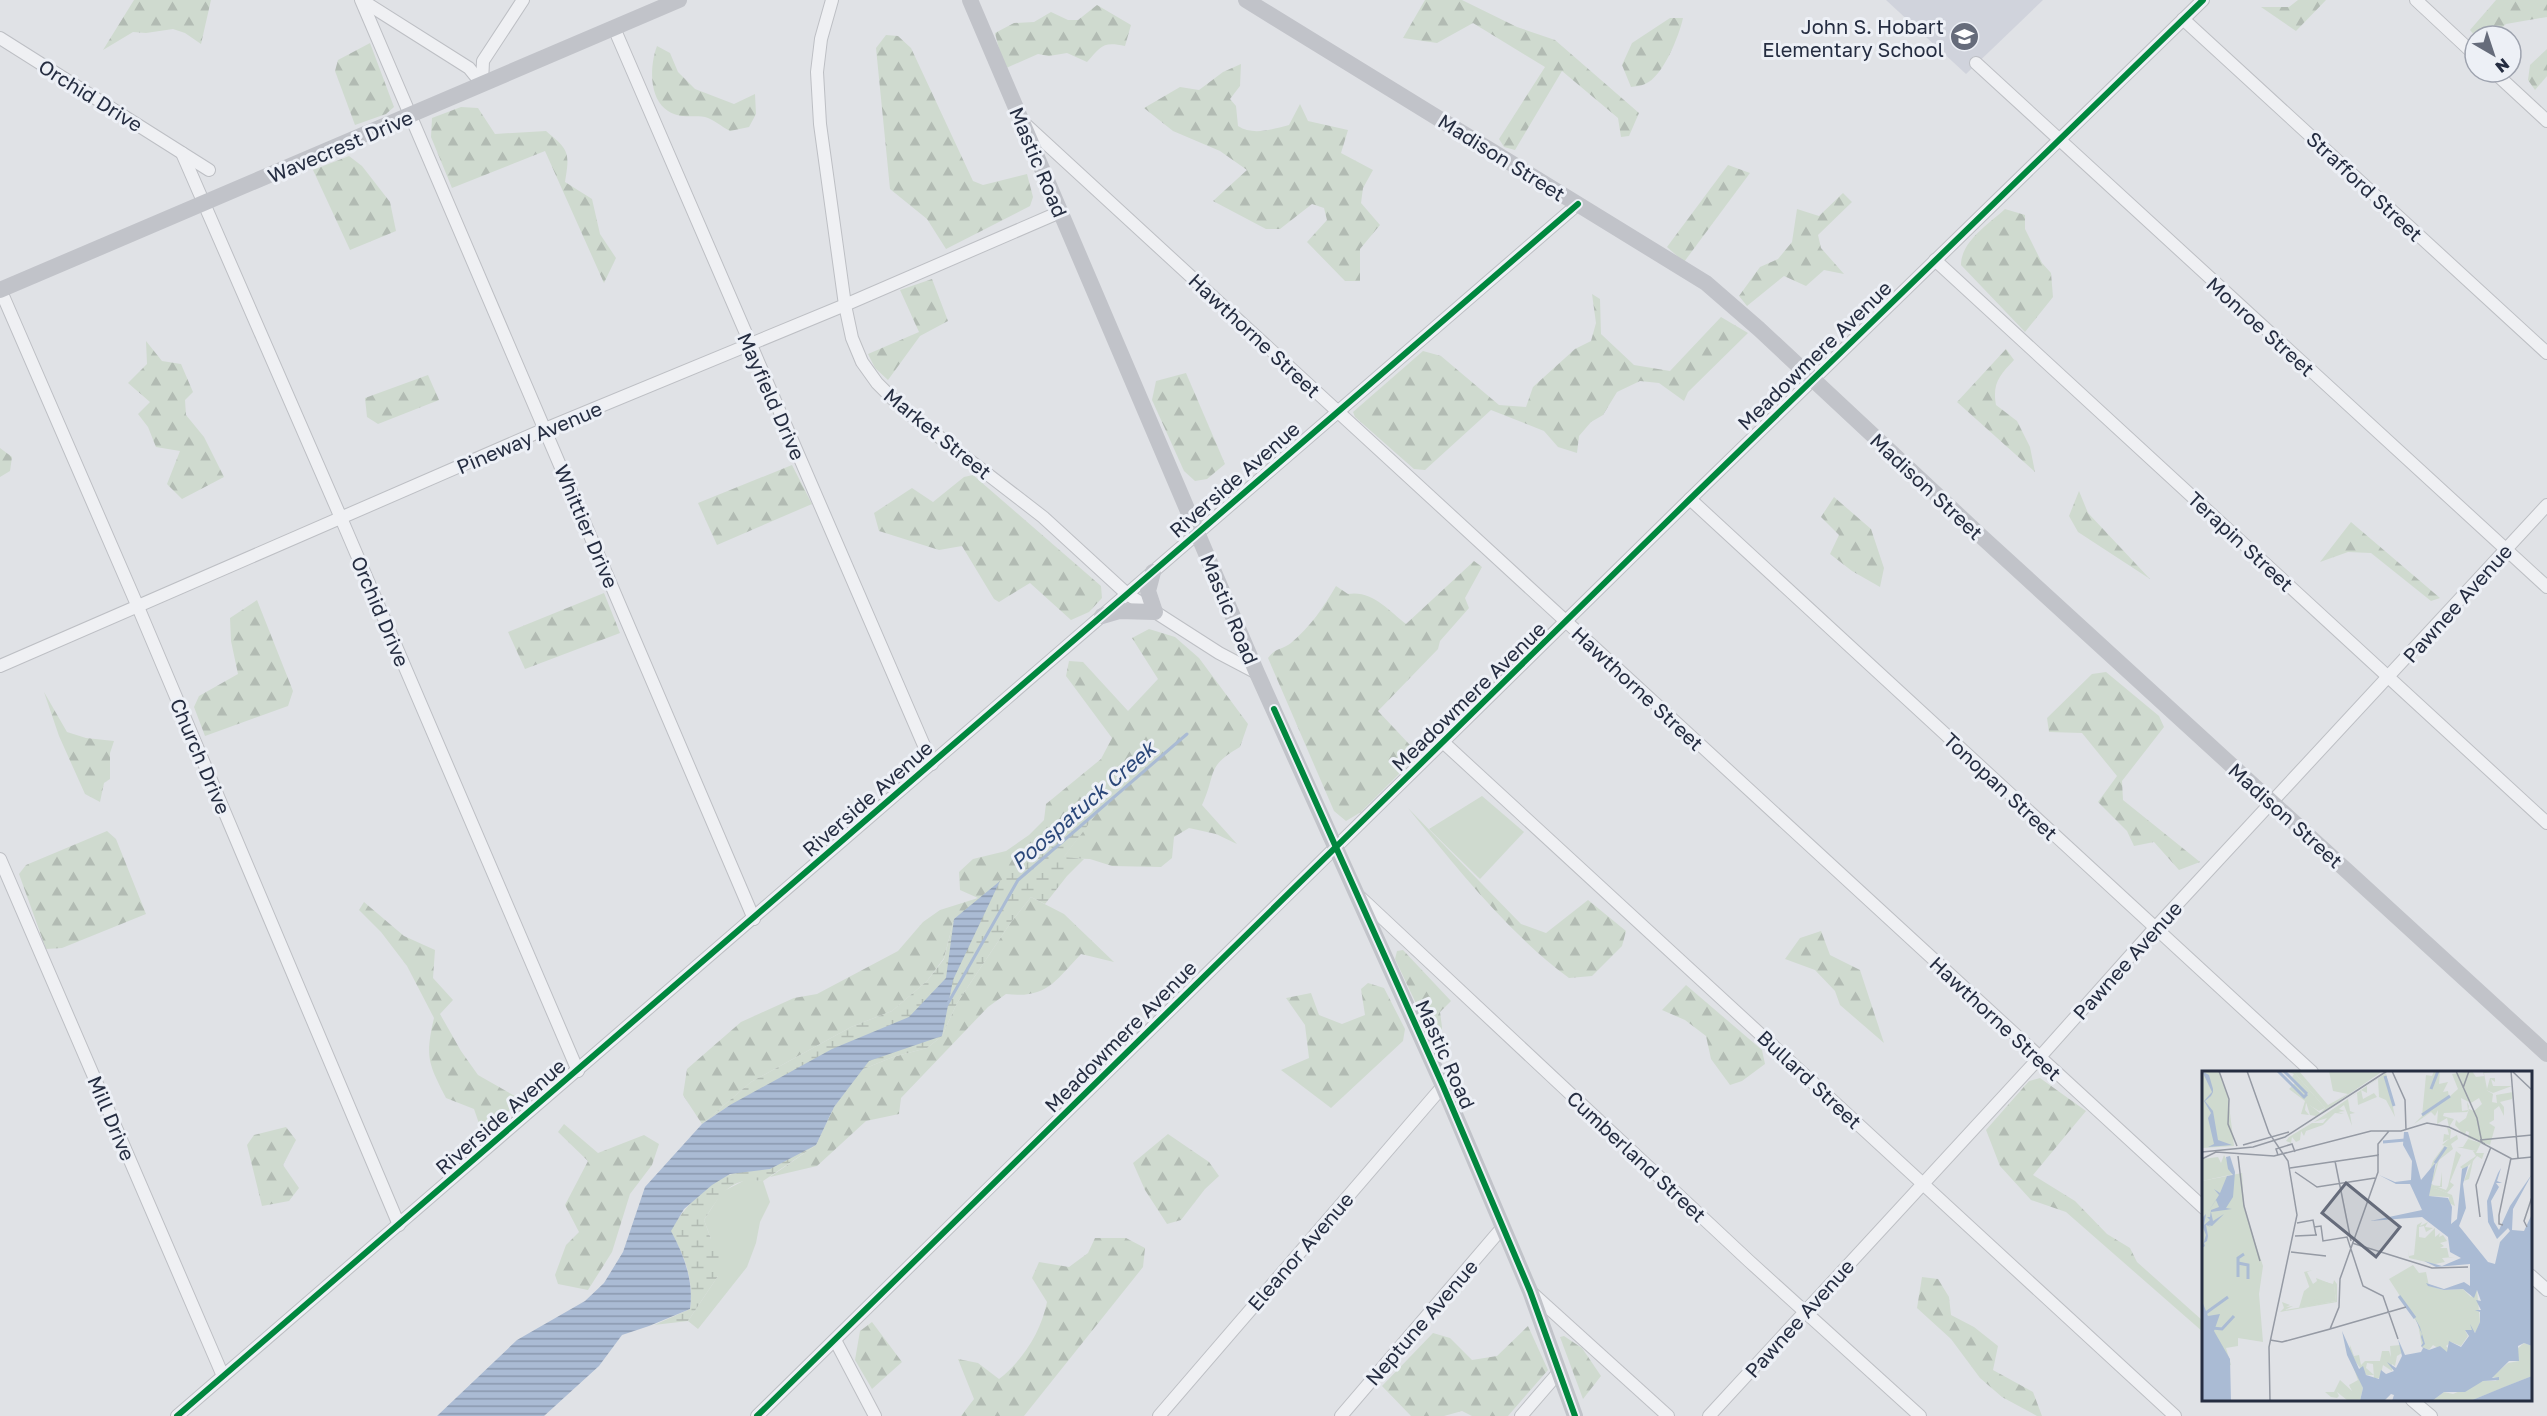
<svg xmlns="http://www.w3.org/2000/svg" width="2547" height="1416" viewBox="0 0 2547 1416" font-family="'Golos Text',sans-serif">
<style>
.built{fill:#d0d3dc}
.green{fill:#cfdacf}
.forest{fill:url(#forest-firs)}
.wetland{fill:url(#wetland-marsh)}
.water{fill:url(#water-rules)}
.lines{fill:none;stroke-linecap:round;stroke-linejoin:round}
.stream{stroke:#aabbd4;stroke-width:3}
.street-casing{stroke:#bdbfc4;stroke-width:14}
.street{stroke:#eff0f3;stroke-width:12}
.secondary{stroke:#c1c3c9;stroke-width:16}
.cycleway-casing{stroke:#edf0f6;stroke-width:10}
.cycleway{stroke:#00873e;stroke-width:6}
.labels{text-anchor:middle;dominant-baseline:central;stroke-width:6;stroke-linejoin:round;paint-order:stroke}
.poi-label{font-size:20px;fill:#252d41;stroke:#edf0f6;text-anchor:end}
.street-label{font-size:20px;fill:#252d41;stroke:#edf0f6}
.water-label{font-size:21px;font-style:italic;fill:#2a4779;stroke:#edf0f6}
.inset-river{fill:none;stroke:#aabbd4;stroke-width:3}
.inset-road{fill:none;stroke:#959aa4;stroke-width:1.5}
.view{fill:#666c7b;fill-opacity:0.15;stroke:#666c7b;stroke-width:3}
.inset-edge{fill:none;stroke:#252d41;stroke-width:3}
</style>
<defs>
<pattern id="forest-firs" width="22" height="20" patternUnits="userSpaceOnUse" patternTransform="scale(1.5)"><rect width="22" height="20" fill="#cfdacf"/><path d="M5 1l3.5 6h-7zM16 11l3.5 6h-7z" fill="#b2bbb3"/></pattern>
<pattern id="wetland-marsh" width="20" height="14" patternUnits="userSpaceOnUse" patternTransform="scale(1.5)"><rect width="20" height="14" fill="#cfdacf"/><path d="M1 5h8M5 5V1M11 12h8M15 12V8" fill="none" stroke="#b2bbb3"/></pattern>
<pattern id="water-rules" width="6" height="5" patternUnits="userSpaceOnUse" patternTransform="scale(1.5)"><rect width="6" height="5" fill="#aabbd4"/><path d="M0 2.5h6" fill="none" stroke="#8a98ae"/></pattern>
</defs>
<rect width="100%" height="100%" fill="#e0e2e6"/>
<path class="built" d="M1886 0H2043L1966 74Z"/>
<g class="green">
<path d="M1482 796 1524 832 1480 879 1429 829Z"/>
<path d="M747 1179 763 1181 770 1202 760 1222 756 1243 747 1267 698 1329 688 1321 718 1276 711 1239 704 1220 722 1192Z"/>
</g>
<g class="forest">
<path d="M134 0H211L201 44 185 33 173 29 146 33 133 32 103 50Z"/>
<path d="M1425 0H1462L1517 27 1555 40 1639 113 1629 136 1621 137 1618 118 1562 71 1515 150 1504 147 1499 139 1545 67 1473 23 1437 43 1403 38Z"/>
<path d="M2298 0H2326L2296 31 2261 7H2289Z"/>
<path d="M2496 0H2547V17L2506 24 2493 36H2475L2470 30Z"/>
<path d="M1097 5 1131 25 1125 46C1103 41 1101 46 1087 62L1067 53 1049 56 1038 54 1004 69 995 33 1014 23 1034 22 1051 12 1068 20H1078Z"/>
<path d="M1670 18H1683C1679 36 1663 77 1645 84 1641 86 1635 86 1631 87L1622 65 1632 43Z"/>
<path d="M886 35 898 36 911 48 973 181 983 185 1027 174 1033 197 1030 206 946 249 927 219 890 189 876 48Z"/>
<path d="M370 43 394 107 386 114 355 125 335 71 338 60Z"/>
<path d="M657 46 670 53 678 72 695 89 734 104 755 94 756 114 749 127 730 131C722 127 713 119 705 117 692 115 680 119 668 111 648 98 650 64 657 46Z"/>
<path d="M2547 49V76L2535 90 2528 80 2530 65Z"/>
<path d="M1241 64 1240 86 1230 99 1236 106 1238 126C1253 136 1273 129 1289 125L1300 104 1308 121 1348 130 1341 153 1373 170 1363 188 1361 203 1380 225 1360 249V281H1345L1307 242 1327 220 1324 208 1312 204 1280 229H1266L1213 201 1247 170 1220 151 1173 131 1144 108 1180 87 1199 90 1223 72Z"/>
<path d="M461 107 478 108 495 134 546 131C569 150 570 152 565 182L592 199 600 234 616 258 604 283 545 151 452 188 431 137 432 118Z"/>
<path d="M349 156 362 166 390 202 396 231 350 250 313 170Z"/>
<path d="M1728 165 1750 173 1684 262 1667 247Z"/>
<path d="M1843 193 1852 202 1818 235 1821 248 1844 274 1824 270 1806 286 1784 276 1747 306 1739 296 1760 267 1778 259 1792 242 1797 209 1819 216Z"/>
<path d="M2005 209 2025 215V229L2042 263 2051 273 2053 297 2025 332 1961 265C1961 241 1989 224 2005 209Z"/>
<path d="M932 279 948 321 920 336 888 380 875 368 868 354 919 332 900 290Z"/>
<path d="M1592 294 1600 299 1601 334 1634 365 1670 371 1721 317 1748 333 1688 392 1684 401 1659 383 1640 381 1617 392 1603 415 1591 422 1579 436 1577 453 1558 447 1544 431 1491 410 1425 470 1414 469 1355 417 1353 412 1423 351 1441 356 1499 405 1526 407 1533 387 1575 349 1591 341 1596 323Z"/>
<path d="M146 341 162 361 181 364 193 392 185 400 186 415 204 437 224 477 182 499 167 484 180 451 156 447 148 427 138 414 150 402 128 383 147 364Z"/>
<path d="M2006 349 2014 360C2000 375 1992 383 1996 405L2017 421 2030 447 2035 472 1957 402Z"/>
<path d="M1186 373 1225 464 1207 479 1195 481 1184 471 1152 400 1156 381Z"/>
<path d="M428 375 439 400 378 424 367 417 365 398Z"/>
<path d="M0 448 12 457 10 471 0 477Z"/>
<path d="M792 465 812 504 717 545 698 503Z"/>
<path d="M973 475 1101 586 1102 598 1089 612 1071 620 1030 583 999 602 994 599 962 546 939 550 879 531 874 513 912 488 933 502 964 477Z"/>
<path d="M2079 491 2088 513 2150 579 2078 532 2069 516Z"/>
<path d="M1834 497 1871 529 1884 568 1880 587 1852 571 1830 554 1839 535 1821 517Z"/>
<path d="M2351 522 2440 598 2431 601 2371 553 2348 552 2320 562Z"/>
<path d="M1474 561 1482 567 1465 598 1469 608 1440 641 1438 649 1378 711 1410 745 1416 757 1361 812 1346 821 1334 811 1268 658C1276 647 1282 650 1291 643 1310 627 1324 607 1336 586L1348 594C1372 590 1388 610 1406 624Z"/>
<path d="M604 593 620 633 525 669 508 632Z"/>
<path d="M257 600 293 691 288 706 205 736 194 707 199 696 238 674 231 641 230 618Z"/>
<path d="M1149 629 1175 637 1199 658 1248 724 1240 747C1205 767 1217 773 1202 805L1237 844 1216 834 1189 828 1174 837 1172 858 1161 867 1112 866 1090 859 1063 858 1098 811 954 919 944 958 927 981 892 1011 851 1027 751 1082 702 1124 683 1095 687 1069 741 1022 794 998 817 994 898 951 923 922 940 910 978 898 960 890 959 872 973 859 1006 851 1029 835 1044 820 1046 804 1101 759 1112 738 1066 676 1069 661 1083 662 1128 711 1158 679 1132 638Z"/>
<path d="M2106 672 2159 716 2164 727 2122 781 2123 800 2200 862 2179 870 2154 842 2134 846 2127 831 2098 802 2117 776 2082 733 2049 732 2047 718 2092 674Z"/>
<path d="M44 692 67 732 86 738 114 741 110 753V779L104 783 100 802 85 794 59 736Z"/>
<path d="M1408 808 1521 924 1546 933 1588 900 1626 931 1622 946 1592 976 1569 978C1508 933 1456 867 1408 808Z"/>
<path d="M107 831 116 839 146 914 62 948 46 949 19 874 26 865Z"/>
<path d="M1031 897 1064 914 1114 962 1081 954C1055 981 1047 999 1006 994L988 1007 901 1098 899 1114 866 1121 817 1166 770 1177 816 1145 834 1107 861 1070 893 1057 927 1048 942 1036 957 1003 1009 925Z"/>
<path d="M364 902 404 936 435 950 433 978 453 1000 440 1014 461 1051 478 1075 520 1099 484 1138 474 1109 446 1098C428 1063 425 1057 434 1018L407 966 381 932 359 910Z"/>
<path d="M1821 931 1830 955 1860 970 1884 1043 1840 1005 1835 991 1815 970 1785 959 1800 938Z"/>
<path d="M1403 950 1451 1001 1440 1012 1442 1027 1439 1052 1395 959 1397 951Z"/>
<path d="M1368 983 1384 988 1405 1029 1403 1041 1331 1108 1281 1070 1309 1058 1305 1025 1286 998 1311 993 1319 1015 1342 1024 1365 1015 1361 989Z"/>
<path d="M1686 985 1762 1050 1765 1064 1742 1081 1730 1085 1711 1059 1706 1036 1685 1020 1662 1010Z"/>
<path d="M2040 1078 2086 1111 2033 1175 2075 1201 2107 1234 2130 1248 2137 1262 2203 1321V1332L2066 1212 2031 1200 2000 1166 1986 1130 2029 1081Z"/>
<path d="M564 1124 598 1153 644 1135 659 1144 652 1165 630 1194 612 1252 588 1290 558 1284 555 1275 566 1245 579 1232 565 1205 588 1161 558 1132Z"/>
<path d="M286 1127 296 1140 283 1165 299 1188 289 1201 262 1206 247 1145 254 1135Z"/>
<path d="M1168 1134 1209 1162 1219 1176 1205 1189 1181 1220 1167 1224 1145 1190 1133 1163Z"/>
<path d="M1095 1238H1126L1145 1248 1143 1267 1024 1416H961L974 1399 958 1359 978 1363 999 1379C1023 1360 1041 1332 1047 1302L1032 1278 1039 1262 1069 1267 1088 1253Z"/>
<path d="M1922 1277 1938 1279 1949 1297 1951 1315 1974 1327 1998 1346 1993 1370 2033 1392 2042 1416H2037L2002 1397 1980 1378 1951 1339 1917 1308Z"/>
<path d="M872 1322 902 1362 872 1389 855 1360 860 1331Z"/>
<path d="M1528 1326 1548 1370 1508 1416H1472L1462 1411 1444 1416H1411L1382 1386 1433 1333 1450 1338 1472 1360 1497 1356Z"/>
<path d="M1564 1336 1582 1348 1601 1376 1583 1399 1560 1337Z"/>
</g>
<path class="wetland" d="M1100 809 1064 857 1084 859 1067 876 1045 904 1031 897 1009 925 957 1003 942 1036 927 1048 893 1057 861 1070 834 1107 816 1145 763 1181C730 1176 720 1195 704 1220L711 1239 721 1244 718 1276 688 1321 654 1325 690 1309C694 1281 685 1255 670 1231 684 1209 706 1181 732 1174 744 1170 758 1170 770 1169L730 1105 702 1124 751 1082 851 1027 892 1011 927 981 944 959 954 919 1000 881Z"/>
<path class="water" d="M1000 881 953 980 942 1036 869 1061 834 1107 816 1145 770 1169 730 1174 712 1185 684 1209 671 1231C684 1255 694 1281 690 1309L649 1326 622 1335 599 1366 544 1416H437L517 1340 585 1301 604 1283 623 1252 645 1187 702 1124 730 1105 832 1049 909 1017 946 978 954 919Z"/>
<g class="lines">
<path class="stream" d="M947 1005 1018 880 1187 734"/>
<defs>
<g id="street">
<path d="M361 0 754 919"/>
<path d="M832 0 821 39 817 72 820 124 845 305 852 338 862 362 877 383 903 409 1043 517 1127 594 1219 653 1257 673"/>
<path d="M2416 0 2475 55"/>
<path d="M363 1 469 68 482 84"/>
<path d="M2183 19 2547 353"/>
<path d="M614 28 932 764"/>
<path d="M0 38 209 170"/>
<path d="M1976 63 2547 587"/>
<path d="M2494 72 2547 121"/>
<path d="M482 84 483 61 523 0"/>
<path d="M1025 124 2204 1208"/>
<path d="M182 153 341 518 578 1071"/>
<path d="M1935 260 2547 823"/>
<path d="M0 289 138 607 399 1225"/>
<path d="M1690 499 2312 1072"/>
<path d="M0 666 545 429 845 305 1060 212"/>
<path d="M1444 743 2175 1416"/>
<path d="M0 859 223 1376"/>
<path d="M1360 897 1749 1261 1920 1416"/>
<path d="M2530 1275 2547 1290"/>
<path d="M1531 1292 1668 1416"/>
<path d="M835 1340 875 1416"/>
<path d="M2412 1400 2431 1416"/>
<path d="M177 1416 1578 204"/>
<path d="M757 1416 1690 499 2203 0"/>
<path d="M1159 1416 1443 1086"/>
<path d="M1341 1416 1502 1228"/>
<path d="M1521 1416 1559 1372"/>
<path d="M1709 1416 2039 1058 2155 928 2547 505"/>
</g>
</defs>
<use href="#street" class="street-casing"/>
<use href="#street" class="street"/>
<g class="secondary">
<path d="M970 0 1257 673 1443 1086 1530 1291 1575 1416"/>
<path d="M1246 0 1706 283 1759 329 1983 538 2547 1054"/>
<path d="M0 290 679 0"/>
<path d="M1102 616 1119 611 1155 612 1148 591 1153 572"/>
</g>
<defs>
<g id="cycleway">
<path d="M1274 709 1443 1086 1530 1291 1575 1416"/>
<path d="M177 1416 1578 204"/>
<path d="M757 1416 1690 499 2203 0"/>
</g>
</defs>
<use href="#cycleway" class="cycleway-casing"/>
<use href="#cycleway" class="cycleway"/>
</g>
<defs>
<symbol id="school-disc" viewBox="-11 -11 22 22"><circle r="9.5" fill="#666c7b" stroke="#edf0f6"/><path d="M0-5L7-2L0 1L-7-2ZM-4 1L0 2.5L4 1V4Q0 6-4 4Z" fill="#fff"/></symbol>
</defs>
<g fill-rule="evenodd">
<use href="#school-disc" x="1948" y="20" width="33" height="33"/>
</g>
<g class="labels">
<g class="poi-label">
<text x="1944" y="26">John S. Hobart<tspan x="1944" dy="23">Elementary School</tspan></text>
</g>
<g class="street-label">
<text transform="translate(91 95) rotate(32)">Orchid Drive</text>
<text transform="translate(340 146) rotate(-23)">Wavecrest Drive</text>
<text transform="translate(1502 157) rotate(32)">Madison Street</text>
<text transform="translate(1039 162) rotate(67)">Mastic Road</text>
<text transform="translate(2365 186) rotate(43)">Strafford Street</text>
<text transform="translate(2261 326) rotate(42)">Monroe Street</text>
<text transform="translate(1255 335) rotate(43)">Hawthorne Street</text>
<text transform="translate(1814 355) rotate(-44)">Meadowmere Avenue</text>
<text transform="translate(772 396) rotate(66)">Mayfield Drive</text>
<text transform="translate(938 433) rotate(39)">Market Street</text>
<text transform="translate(529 437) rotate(-23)">Pineway Avenue</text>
<text transform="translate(1234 479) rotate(-41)">Riverside Avenue</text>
<text transform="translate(1927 486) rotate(43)">Madison Street</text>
<text transform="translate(587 526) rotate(67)">Whittier Drive</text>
<text transform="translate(2241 541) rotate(43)">Terapin Street</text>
<text transform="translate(2457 603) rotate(-48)">Pawnee Avenue</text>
<text transform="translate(1230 609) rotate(67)">Mastic Road</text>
<text transform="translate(381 611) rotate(67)">Orchid Drive</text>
<text transform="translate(1638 688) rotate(43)">Hawthorne Street</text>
<text transform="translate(1468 696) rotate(-44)">Meadowmere Avenue</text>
<text transform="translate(201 756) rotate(67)">Church Drive</text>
<text transform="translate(2001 786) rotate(43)">Tonopan Street</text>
<text transform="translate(867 798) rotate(-41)">Riverside Avenue</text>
<text transform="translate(2286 815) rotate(42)">Madison Street</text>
<text transform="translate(2127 960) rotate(-48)">Pawnee Avenue</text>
<text transform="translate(1996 1018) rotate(43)">Hawthorne Street</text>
<text transform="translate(1120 1036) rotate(-45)">Meadowmere Avenue</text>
<text transform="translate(1446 1054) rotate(66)">Mastic Road</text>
<text transform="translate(1810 1079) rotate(43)">Bullard Street</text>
<text transform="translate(500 1116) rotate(-41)">Riverside Avenue</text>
<text transform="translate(112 1118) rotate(67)">Mill Drive</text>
<text transform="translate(1637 1156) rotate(43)">Cumberland Street</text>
<text transform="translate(1300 1251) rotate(-49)">Eleanor Avenue</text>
<text transform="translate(1799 1318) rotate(-48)">Pawnee Avenue</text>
<text transform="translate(1421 1322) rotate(-49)">Neptune Avenue</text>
</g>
<g class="water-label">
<text transform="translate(1083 805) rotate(-41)">Poospatuck Creek</text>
</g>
</g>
<g transform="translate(2202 1071)">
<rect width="330" height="330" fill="#e0e2e6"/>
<path d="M84 0H91L123 37 117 40 104 32 103 39 107 44 99 43 103 30 87 18 93 12 104 23 101 28 106 23 90 6 92 3ZM22 84 32 103 0 110V88L16 86 19 92ZM114 207 132 214 134 230 97 237 102 220 115 210Z" fill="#cfdacf"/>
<path d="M91 0H97L126 34 146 23 131 20 127 0H181L106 51 114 45 108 44 104 31 118 42 123 37ZM232 0H238L237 13 246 11 241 21 246 20 247 26 256 18 250 3 270 0 274 6 282 5 281 0H308L282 2 285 18 288 7H293V11L289 8 291 15H310L291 22 284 19 291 23 290 31 295 32 294 24 311 21 310 28 298 31 302 36V45L297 35 292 39V49L287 52 293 56 288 74 266 67 267 61 264 60 263 65 253 54 254 49 257 52 264 47 267 38 272 40 280 33 277 27 269 32 259 27 260 40 266 39 265 31 267 35 266 40 265 41 242 42 241 45 252 48 247 56 245 47 235 53 236 39 233 45 229 41 212 53 220 45 224 4 230 5ZM184 2 193 46 184 29 177 26 176 8 165 15V22L159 19 161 28 172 22 175 26 156 34 155 22 146 28 148 40 153 42 148 43 150 55 142 34 137 38 143 40 136 41 142 43 133 42 121 54 104 60 102 65 99 60 98 69 94 71 90 66 89 72 84 70 87 66 110 52H121L125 47 112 51ZM245 56 249 59 248 68 255 64 256 68 249 73 251 78 237 89 231 110 229 111 237 85 227 102 231 90 242 75 249 76 240 74 247 68 241 71 242 63 247 64ZM266 68 279 72 274 82H282L280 88 275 85 271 90 267 108 262 110 269 92 262 99 258 96 274 85 271 80H274L255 76H261ZM254 80 259 84 248 111 252 114 245 122 233 117 230 123 228 114 238 115 240 101V116H236L244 119 246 115ZM220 151 218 155 226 151 223 156 231 157 224 161 222 155 217 156V166L223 167 233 157V166L238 162 237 166 241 164 245 170 238 172 242 175 238 177H245L247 186H253L240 187 243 191 233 193 207 187 206 178 207 185 212 184 215 154ZM111 199 105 201 111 213 119 210 131 213 132 209 135 213V231L78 241 82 237 80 231 88 234 84 236 91 235 83 239 107 235 113 228 117 227 113 230 124 229 110 234 134 230 132 215 115 211 108 218 102 201Z" fill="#cfdacf"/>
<path d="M228 112 233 115 228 114 230 120 233 117 250 124 253 135 247 132V126L227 125ZM143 274 150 288 161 317 158 330 145 329 135 321 137 325 135 327 129 326 123 321H132L138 309 150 320 147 314 156 309ZM148 274 152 285 157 284 159 294 163 290H178L180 280H187L189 286 188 275 198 274 200 282 195 285 193 295 190 293V300L181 294 178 307H172L171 293 165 292 164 297 172 304H164L147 283Z" fill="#cfdacf"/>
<path d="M0 0H17L26 26 32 75 0 77ZM40 102 42 137 61 195 57 223 61 271 36 267V275L24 277 29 294 0 298V110ZM211 194 217 202 224 201 227 215 242 219 261 218 269 226 275 219 278 251 274 261 263 259 266 265 259 275 249 271 244 275 248 279 244 282 231 274 227 279 220 276 216 253 187 208ZM322 272 330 275V305L268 330H230L242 321 251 323 281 310H294L296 307 290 306 306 292 317 290 314 279Z" fill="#cfdacf"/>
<path d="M0 0 7 4 11 18V21L9 25 3 30 11 40 16 69 30 74 6 76 12 73 6 47 9 42 2 30 10 21ZM202 61H206L219 109 234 91 227 125 246 127 250 136 249 153 255 148 260 98 266 95 261 113 264 137 257 155 286 191 293 193 298 171 308 160 306 157 295 168 286 151 285 130 296 102 299 97 295 110 300 112H294L297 116 289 130 292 151 297 159 308 135 330 103 311 138 310 159 322 160 330 143V275L322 272 316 275 317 290H307L290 307 297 306V309L281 310 263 321H242L230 330H190L192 324 189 323 182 330H158L161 317 145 284 140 260 157 298 161 295 164 304 177 308 179 299 184 303 192 300 185 291 194 297 200 285 196 268 203 284 219 281 221 277 219 275 221 272 219 266 220 263 213 247 218 256 223 273 220 276 227 279 238 275 245 281 247 270 259 276 267 265 263 259H270L268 253 273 262 278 251V241L273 239H279L274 229 279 230 275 219 272 227 261 218 242 219 226 215 224 212 242 218 262 211 268 215V193L234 196 222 190 240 195 259 187 248 181 246 166 220 146 168 150 220 139 208 113H194L177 104 193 111 209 109 210 90 201 74ZM28 85 33 101 32 114 31 126 24 137 30 138 9 141 11 150 22 143 10 155 6 154 9 156 4 154 6 165 5 170 2 172 3 175 0 177 4 164 0 154V147L4 143 2 154 8 149 5 146H8L9 139 17 136 14 129 6 141 17 124 12 118 18 122 25 105 31 104 26 98 24 86ZM0 230 6 245 18 243 12 260 28 288 29 330H0ZM330 305V330H268L302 316Z" fill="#aabbd4"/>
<path class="inset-river" d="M76 0 102 26 105 23M82 0 105 23M183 5 192 35M229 18 236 0M220 44 248 25M181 71 203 69M233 92 244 76M36 192 46 194V208M36 206V187L42 183M197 225 213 247M1 244 26 226M10 257 20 258 32 245"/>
<path class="inset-road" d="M17 0 27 28 26 53 35 75M45 0 67 62 86 90 95 144 67 276 68 330M190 0 203 29 204 59M254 0 275 47 280 72 310 88 330 86M309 0 316 87M310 0 330 19M261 17 267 0M278 69 330 64M41 74 87 61M0 81 51 76 83 66 185 0M76 84 74 78 90 73 93 81M36 85 42 135 58 190M0 88 14 81 72 85 169 60H199L225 52 247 56 283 73M133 90 149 170M88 97 177 84M93 101 115 116 173 107M278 146 274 114 289 76M95 152 111 149 114 164M301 154 297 153V144L309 87M112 156 119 155 121 170 145 166 161 215 181 225 196 268M325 156 322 150 330 126M93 165 115 164M150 172 230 197 266 196M89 181 124 185M128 258 204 236M68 269 80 271 128 258 137 236 138 208 176 101V73L187 60"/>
<path class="view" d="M144 112 198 156 174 186 120 142Z"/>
<rect width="330" height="330" class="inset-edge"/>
</g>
<g transform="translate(2493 54) rotate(141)"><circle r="28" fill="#edf0f6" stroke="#9da2ae" stroke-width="1.5"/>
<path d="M0-4.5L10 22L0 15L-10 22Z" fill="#666c7b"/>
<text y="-9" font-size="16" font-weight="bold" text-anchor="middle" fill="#252d41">N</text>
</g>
</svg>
